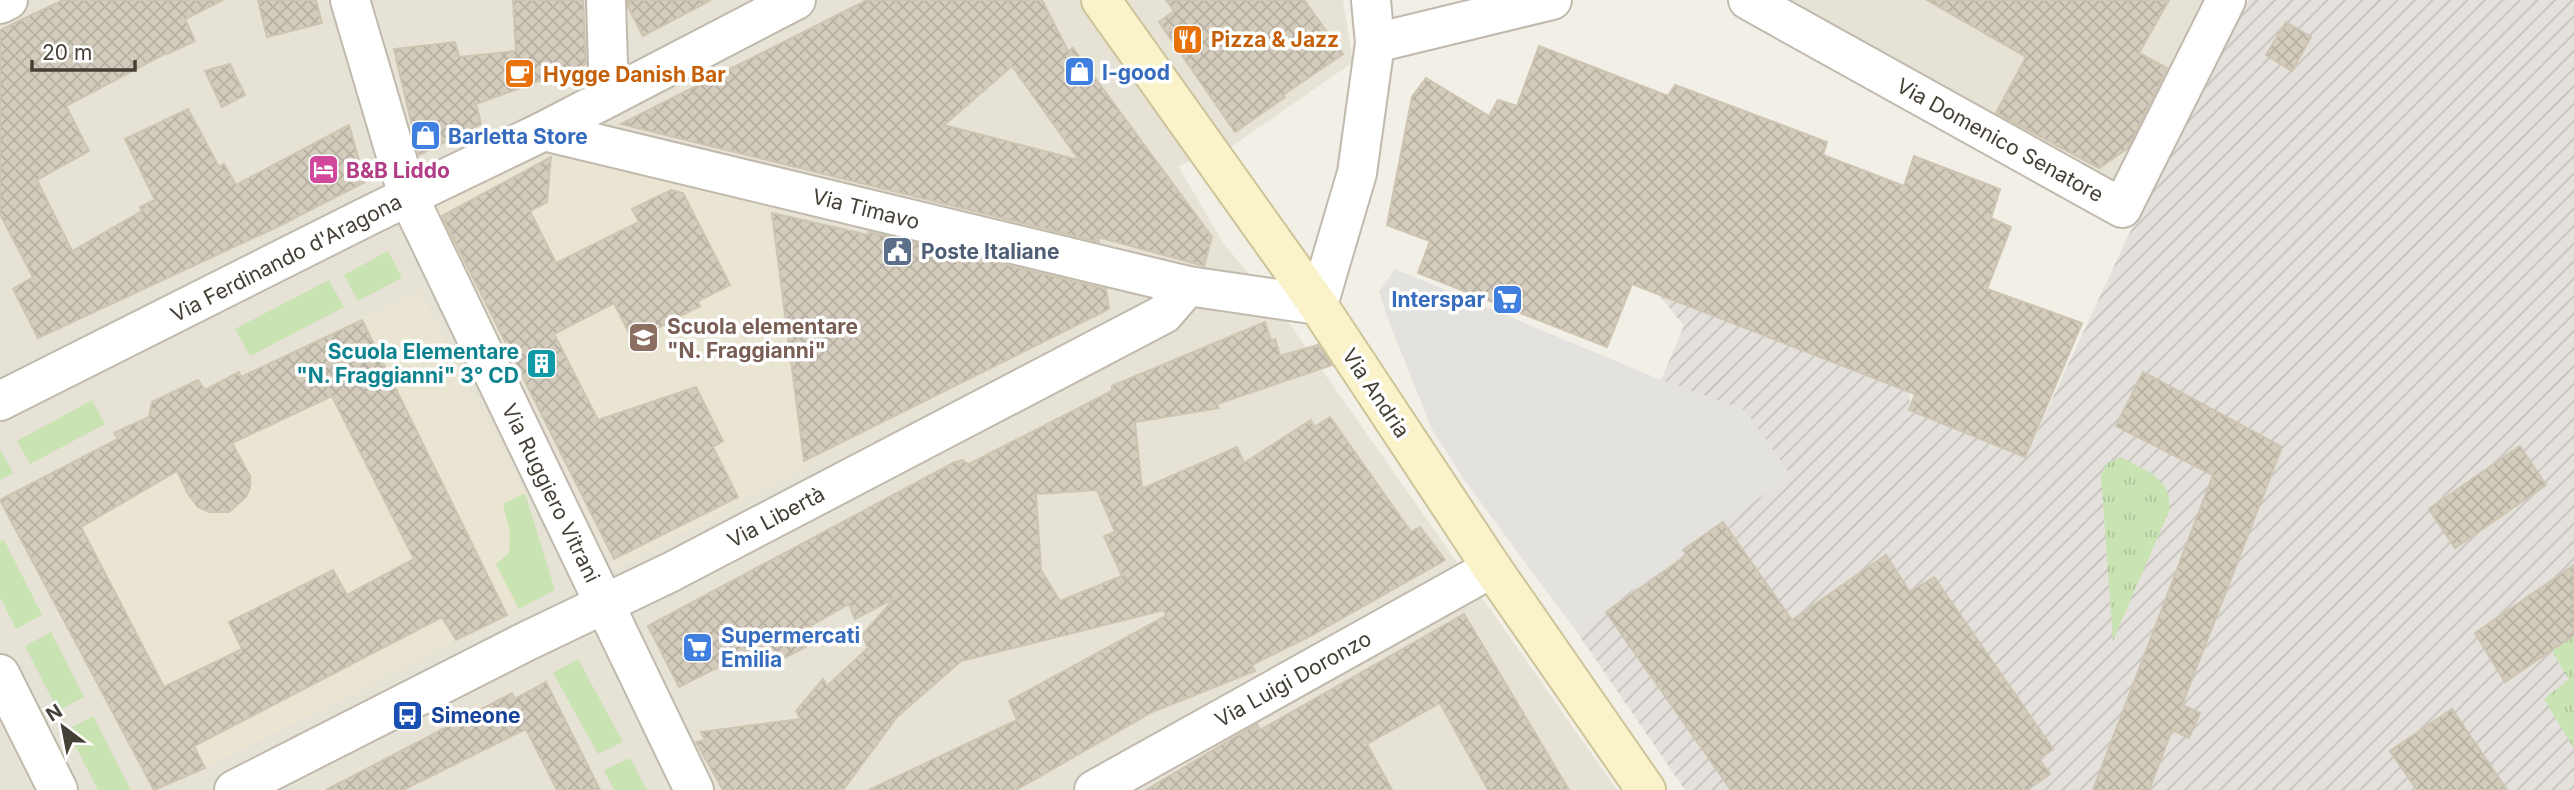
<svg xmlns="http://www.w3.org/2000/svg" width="2574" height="790" viewBox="0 0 2574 790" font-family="Inter,sans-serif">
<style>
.residential{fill:#e6e2d5}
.industrial{fill:url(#industrial-furrows)}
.education{fill:#eae5d2}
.grass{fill:url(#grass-tufts)}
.green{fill:#cae3b3}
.parking{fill:#e3e2df}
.building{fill:url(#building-cross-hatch);stroke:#cdc4b1;stroke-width:2;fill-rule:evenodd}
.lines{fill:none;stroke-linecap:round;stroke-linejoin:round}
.minor-casing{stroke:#c0baad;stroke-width:42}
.secondary-casing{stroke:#cec499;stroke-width:42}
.minor{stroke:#fff;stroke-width:38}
.secondary{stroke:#faf2c9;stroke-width:38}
.labels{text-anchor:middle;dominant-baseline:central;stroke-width:7;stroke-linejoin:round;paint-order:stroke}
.food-label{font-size:21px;font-weight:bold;fill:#c56008;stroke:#fff;text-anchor:start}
.shop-label{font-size:21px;font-weight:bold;fill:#366cbe;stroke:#fff;text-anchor:start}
.street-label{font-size:21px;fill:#454036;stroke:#fff}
.hotel-label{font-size:21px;font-weight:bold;fill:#b23c85;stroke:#fff;text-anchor:start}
.service-label{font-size:21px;font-weight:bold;fill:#4e5e75;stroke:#fff;text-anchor:start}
.education-label{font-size:21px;font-weight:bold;fill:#785e54;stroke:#fff;text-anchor:start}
.culture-label{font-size:21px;font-weight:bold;fill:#0d838f;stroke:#fff;text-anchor:end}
.transit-label{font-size:21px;font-weight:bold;fill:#164399;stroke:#fff;text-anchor:start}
</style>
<defs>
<pattern id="industrial-furrows" width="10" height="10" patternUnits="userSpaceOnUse" patternTransform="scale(1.75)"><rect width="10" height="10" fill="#e4e1dc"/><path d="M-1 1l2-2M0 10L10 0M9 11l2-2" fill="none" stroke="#c5c2bd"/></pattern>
<pattern id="grass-tufts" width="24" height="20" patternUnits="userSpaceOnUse" patternTransform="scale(1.75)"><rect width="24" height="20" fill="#cae3b3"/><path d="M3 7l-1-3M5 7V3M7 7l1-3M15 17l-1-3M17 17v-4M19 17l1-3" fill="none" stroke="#afc49b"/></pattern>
<pattern id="building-cross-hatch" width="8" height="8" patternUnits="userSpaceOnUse" patternTransform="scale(1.75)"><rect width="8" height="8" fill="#d3ccbd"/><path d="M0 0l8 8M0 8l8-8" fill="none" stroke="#b6b0a3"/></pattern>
</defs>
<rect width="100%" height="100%" fill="#f2efe7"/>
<g class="residential">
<path d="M0 0H1343L1353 62 1234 145 1178 166 1224 244 1284 316 1617 790H0Z"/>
<path d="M1732 0H2242L2137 225Z"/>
</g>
<path class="industrial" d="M2248 0H2574V790H1685L1576 631 1723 522 1745 410 1661 380 1684 326 1658 294 1910 392 1909 411 2025 457 2130 232Z"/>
<g class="education">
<path d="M553 142 765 193 805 468 616 568 436 208Z"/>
<path d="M420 291 525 493 555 590 205 768 154 790 0 501 118 439 114 433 149 417 152 402 198 380 206 390 239 372 241 376Z"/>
</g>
<g class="grass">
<path d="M2121 457C2145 471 2174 478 2169 511L2113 641 2101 475 2106 464Z"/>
<path d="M2574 635V749L2544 699 2569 679 2552 651Z"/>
</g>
<g class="green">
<path d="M388 251 402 278 358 301 344 275Z"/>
<path d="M329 280 344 307 250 356 235 329Z"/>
<path d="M92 400 105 424 30 464 17 441Z"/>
<path d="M0 449 13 473 0 480Z"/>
<path d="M525 493 555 590 519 609 496 564 509 553 510 533 503 504Z"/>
<path d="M4 540 42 615 16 629 0 597V541Z"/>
<path d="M51 632 84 697 58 711 25 646Z"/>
<path d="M578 659 623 742 598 754 553 673Z"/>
<path d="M93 716 131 790H98L67 730Z"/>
<path d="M630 758 647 790H614L604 770Z"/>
</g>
<path class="parking" d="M1395 269 1661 380 1745 410 1791 475 1576 631 1465 481 1432 429 1388 319 1379 292Z"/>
<g class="building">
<path d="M63 0H223L185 19 195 41 167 54 166 53 66 106 89 151 37 180 72 251 142 211 140 207 155 200 125 139 188 109 219 167 224 164 236 185 349 125 365 182 279 226 38 338 13 289 33 277 0 214V30Z"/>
<path d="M258 0H316L322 23 267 37Z"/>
<path d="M513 0H583L586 64 476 104 481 124 419 155 394 49 455 42 459 57 516 51Z"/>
<path d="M628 0H711L643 36 628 7Z"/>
<path d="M867 0H1042L1068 51 1073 48 1212 237 1204 266 1098 237 1099 242 621 124ZM1012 66 1079 160 944 125Z"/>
<path d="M1166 0H1304L1343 54 1283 95 1285 97 1235 132 1159 22 1174 11Z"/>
<path d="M1927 0H2169L2139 53 2167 68 2128 148 2099 168 1996 113 2026 57Z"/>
<path d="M2286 22 2311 37 2292 71 2266 55Z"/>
<path d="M1539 46 1668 96 1675 85 1827 142 1823 155 1904 186 1914 156 2000 189 1991 218 2011 227 1987 289 2082 323 2025 457 1909 410 1915 394 1632 284 1607 347 1418 273 1430 241 1387 225 1412 97 1426 78 1489 116 1498 100 1517 106Z"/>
<path d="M230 64 245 95 222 107 205 71Z"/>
<path d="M551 157 547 202 530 211 556 263 639 222 632 209 671 190 683 193 730 285 698 301 700 306 633 341 614 303 554 334 598 420 696 387 723 441 713 447 738 497 614 559 442 216Z"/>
<path d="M772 213 868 235 869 232 1106 289 1109 309 804 461Z"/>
<path d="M362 320 507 615 456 640 442 617 194 746 205 768 154 790 0 500 118 439 114 433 149 417 152 402 198 380 205 390 239 372 241 377ZM332 396 414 559 347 595 333 570 229 622 242 649 164 687 81 527 177 471 188 494 198 507 209 512H229L246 497 250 488V476L232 443Z"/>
<path d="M1265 322 1271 341 1275 339 1280 356 1318 345 1332 365 1217 404 1219 408 1135 422 1142 489 1237 447 1244 463 1311 420 1314 427 1330 417 1411 532 1420 527 1445 560 1312 635 1252 665 1255 671 1152 712 1016 790H869L1017 720 1009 701 1166 616 1164 610 961 661 897 717 843 790H723L696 742 705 740 701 732 801 719 796 711 823 679 827 686 868 648 862 635 895 598 855 619 849 604 800 632 807 646 771 665 760 646 679 687 648 626 953 463 962 460 969 464 1112 391V386ZM1097 490 1115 532 1104 536 1122 576 1060 601 1041 570 1036 494Z"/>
<path d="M2143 372 2282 447 2182 705 2200 713 2189 738 2172 730 2149 790H2093L2213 475 2116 426Z"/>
<path d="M2520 446 2546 485 2455 548 2429 509Z"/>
<path d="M1723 522 1792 620 1886 555 1910 592 1934 577 2053 749 2039 759 2050 774 2027 790H1731L1606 612 1687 555 1683 550Z"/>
<path d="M2574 565V635L2505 682 2475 633Z"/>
<path d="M1464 614 1569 790H1488L1440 703 1367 744 1392 790H1146L1257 724 1260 730Z"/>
<path d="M546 682 600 790H557L526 729 403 790H326L512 693 515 699Z"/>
<path d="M2452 709 2507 790H2417L2390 751Z"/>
</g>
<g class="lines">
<defs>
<g id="minor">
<path d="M350 0 408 196 694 790"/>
<path d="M606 0 609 97"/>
<path d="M1748 0 2122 208 2226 0"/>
<path d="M0 4 8 0"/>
<path d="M1375 43 1552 0"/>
<path d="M544 131 1188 286"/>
<path d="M0 401 372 214 544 131 796 0"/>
<path d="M0 674 58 790"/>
<path d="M234 790 527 641 671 572 1164 314 1188 286 1318 305 1357 173 1375 43 1371 0"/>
<path d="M1094 790 1492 568"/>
</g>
<path id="secondary" d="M1101 0 1318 305 1492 568 1646 790"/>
</defs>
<use href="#minor" class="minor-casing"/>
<use href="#secondary" class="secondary-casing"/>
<use href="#minor" class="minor"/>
<use href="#secondary" class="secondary"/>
</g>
<defs>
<symbol id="restaurant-square" viewBox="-11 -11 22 22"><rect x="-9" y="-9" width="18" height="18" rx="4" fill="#e8710a" stroke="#fff"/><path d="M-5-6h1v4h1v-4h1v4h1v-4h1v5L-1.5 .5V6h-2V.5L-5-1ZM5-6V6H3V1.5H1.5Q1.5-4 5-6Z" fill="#fff"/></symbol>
<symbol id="shop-square" viewBox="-11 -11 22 22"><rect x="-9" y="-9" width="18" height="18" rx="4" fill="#3f7fe0" stroke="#fff"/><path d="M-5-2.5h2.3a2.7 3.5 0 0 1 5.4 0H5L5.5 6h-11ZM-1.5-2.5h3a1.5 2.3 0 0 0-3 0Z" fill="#fff"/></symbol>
<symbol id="cafe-square" viewBox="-11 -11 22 22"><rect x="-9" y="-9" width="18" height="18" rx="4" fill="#e8710a" stroke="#fff"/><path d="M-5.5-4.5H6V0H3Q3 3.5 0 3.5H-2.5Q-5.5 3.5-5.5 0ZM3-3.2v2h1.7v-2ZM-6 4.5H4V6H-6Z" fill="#fff"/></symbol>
<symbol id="hotel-square" viewBox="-11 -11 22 22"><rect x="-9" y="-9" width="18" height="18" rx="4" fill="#d1479c" stroke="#fff"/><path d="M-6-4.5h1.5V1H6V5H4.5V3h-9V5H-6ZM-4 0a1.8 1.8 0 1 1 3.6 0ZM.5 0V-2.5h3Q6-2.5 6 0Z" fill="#fff"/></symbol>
<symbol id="civic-square" viewBox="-11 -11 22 22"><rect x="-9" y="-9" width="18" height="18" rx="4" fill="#5c6f8a" stroke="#fff"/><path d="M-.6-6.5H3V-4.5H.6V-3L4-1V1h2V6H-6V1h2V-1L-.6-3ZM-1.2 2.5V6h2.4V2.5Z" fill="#fff"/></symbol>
<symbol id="supermarket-square" viewBox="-11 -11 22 22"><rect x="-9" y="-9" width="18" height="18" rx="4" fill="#3f7fe0" stroke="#fff"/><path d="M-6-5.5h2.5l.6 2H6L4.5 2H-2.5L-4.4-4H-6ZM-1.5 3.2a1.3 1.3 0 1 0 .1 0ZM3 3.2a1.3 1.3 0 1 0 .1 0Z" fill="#fff"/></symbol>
<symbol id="school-square" viewBox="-11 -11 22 22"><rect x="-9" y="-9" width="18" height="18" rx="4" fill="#8d6e63" stroke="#fff"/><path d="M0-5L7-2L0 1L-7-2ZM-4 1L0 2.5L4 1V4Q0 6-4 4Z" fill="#fff"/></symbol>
<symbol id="building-square" viewBox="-11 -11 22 22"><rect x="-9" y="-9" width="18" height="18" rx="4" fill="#0f9aa8" stroke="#fff"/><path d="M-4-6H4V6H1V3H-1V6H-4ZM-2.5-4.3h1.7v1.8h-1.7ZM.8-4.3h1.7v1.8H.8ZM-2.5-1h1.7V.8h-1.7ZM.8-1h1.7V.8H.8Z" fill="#fff"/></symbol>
<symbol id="bus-square" viewBox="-11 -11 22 22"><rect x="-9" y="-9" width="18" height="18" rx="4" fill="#1a4fb4" stroke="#fff"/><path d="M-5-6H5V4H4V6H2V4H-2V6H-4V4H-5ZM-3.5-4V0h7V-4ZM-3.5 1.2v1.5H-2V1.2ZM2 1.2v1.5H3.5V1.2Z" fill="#fff"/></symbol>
</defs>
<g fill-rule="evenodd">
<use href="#restaurant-square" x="1170" y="22" width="35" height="35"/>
<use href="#shop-square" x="1062" y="54" width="35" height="35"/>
<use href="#cafe-square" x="502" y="56" width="35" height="35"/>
<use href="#shop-square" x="408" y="118" width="35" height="35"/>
<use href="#hotel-square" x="306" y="152" width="35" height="35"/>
<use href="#civic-square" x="880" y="234" width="35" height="35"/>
<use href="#supermarket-square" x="1490" y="282" width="35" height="35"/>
<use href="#school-square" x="626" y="320" width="35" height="35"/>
<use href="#building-square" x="524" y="346" width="35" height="35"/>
<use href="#supermarket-square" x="680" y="630" width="35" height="35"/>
<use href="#bus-square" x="390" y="698" width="35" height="35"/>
</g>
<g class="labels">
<g class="food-label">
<text x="1211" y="39">Pizza &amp; Jazz</text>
<text x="543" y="74">Hygge Danish Bar</text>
</g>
<g class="shop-label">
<text x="1102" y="72">I-good</text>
<text x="448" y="136">Barletta Store</text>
<text x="1485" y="299" text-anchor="end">Interspar</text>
<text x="721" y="635">Supermercati<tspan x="721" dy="24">Emilia</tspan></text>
</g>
<g class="street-label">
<text transform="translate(2000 140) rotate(29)">Via Domenico Senatore</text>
<text transform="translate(866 209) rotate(14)">Via Timavo</text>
<text transform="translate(286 258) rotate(-27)">Via Ferdinando d'Aragona</text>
<text transform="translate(1376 393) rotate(56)">Via Andria</text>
<text transform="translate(551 493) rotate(64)">Via Ruggiero Vitrani</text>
<text transform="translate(776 517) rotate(-28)">Via Libertà</text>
<text transform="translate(1293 679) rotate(-29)">Via Luigi Doronzo</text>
</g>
<g class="hotel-label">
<text x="346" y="170">B&amp;B Liddo</text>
</g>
<g class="service-label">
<text x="921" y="251">Poste Italiane</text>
</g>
<g class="education-label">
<text x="667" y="326">Scuola elementare<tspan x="667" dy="24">"N. Fraggianni"</tspan></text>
</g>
<g class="culture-label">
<text x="519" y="351">Scuola Elementare<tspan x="519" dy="24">"N. Fraggianni" 3° CD</tspan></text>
</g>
<g class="transit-label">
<text x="431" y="715">Simeone</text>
</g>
</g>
<g transform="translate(63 727) rotate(328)" stroke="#ffffff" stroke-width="5" paint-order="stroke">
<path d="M0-5L12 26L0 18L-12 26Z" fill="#454036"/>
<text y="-10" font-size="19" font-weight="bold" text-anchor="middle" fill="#454036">N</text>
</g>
<path d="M32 60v10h103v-10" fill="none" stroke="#454036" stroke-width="3.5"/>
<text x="42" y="60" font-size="21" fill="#454036" stroke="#ffffff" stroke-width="5" paint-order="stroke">20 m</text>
</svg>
